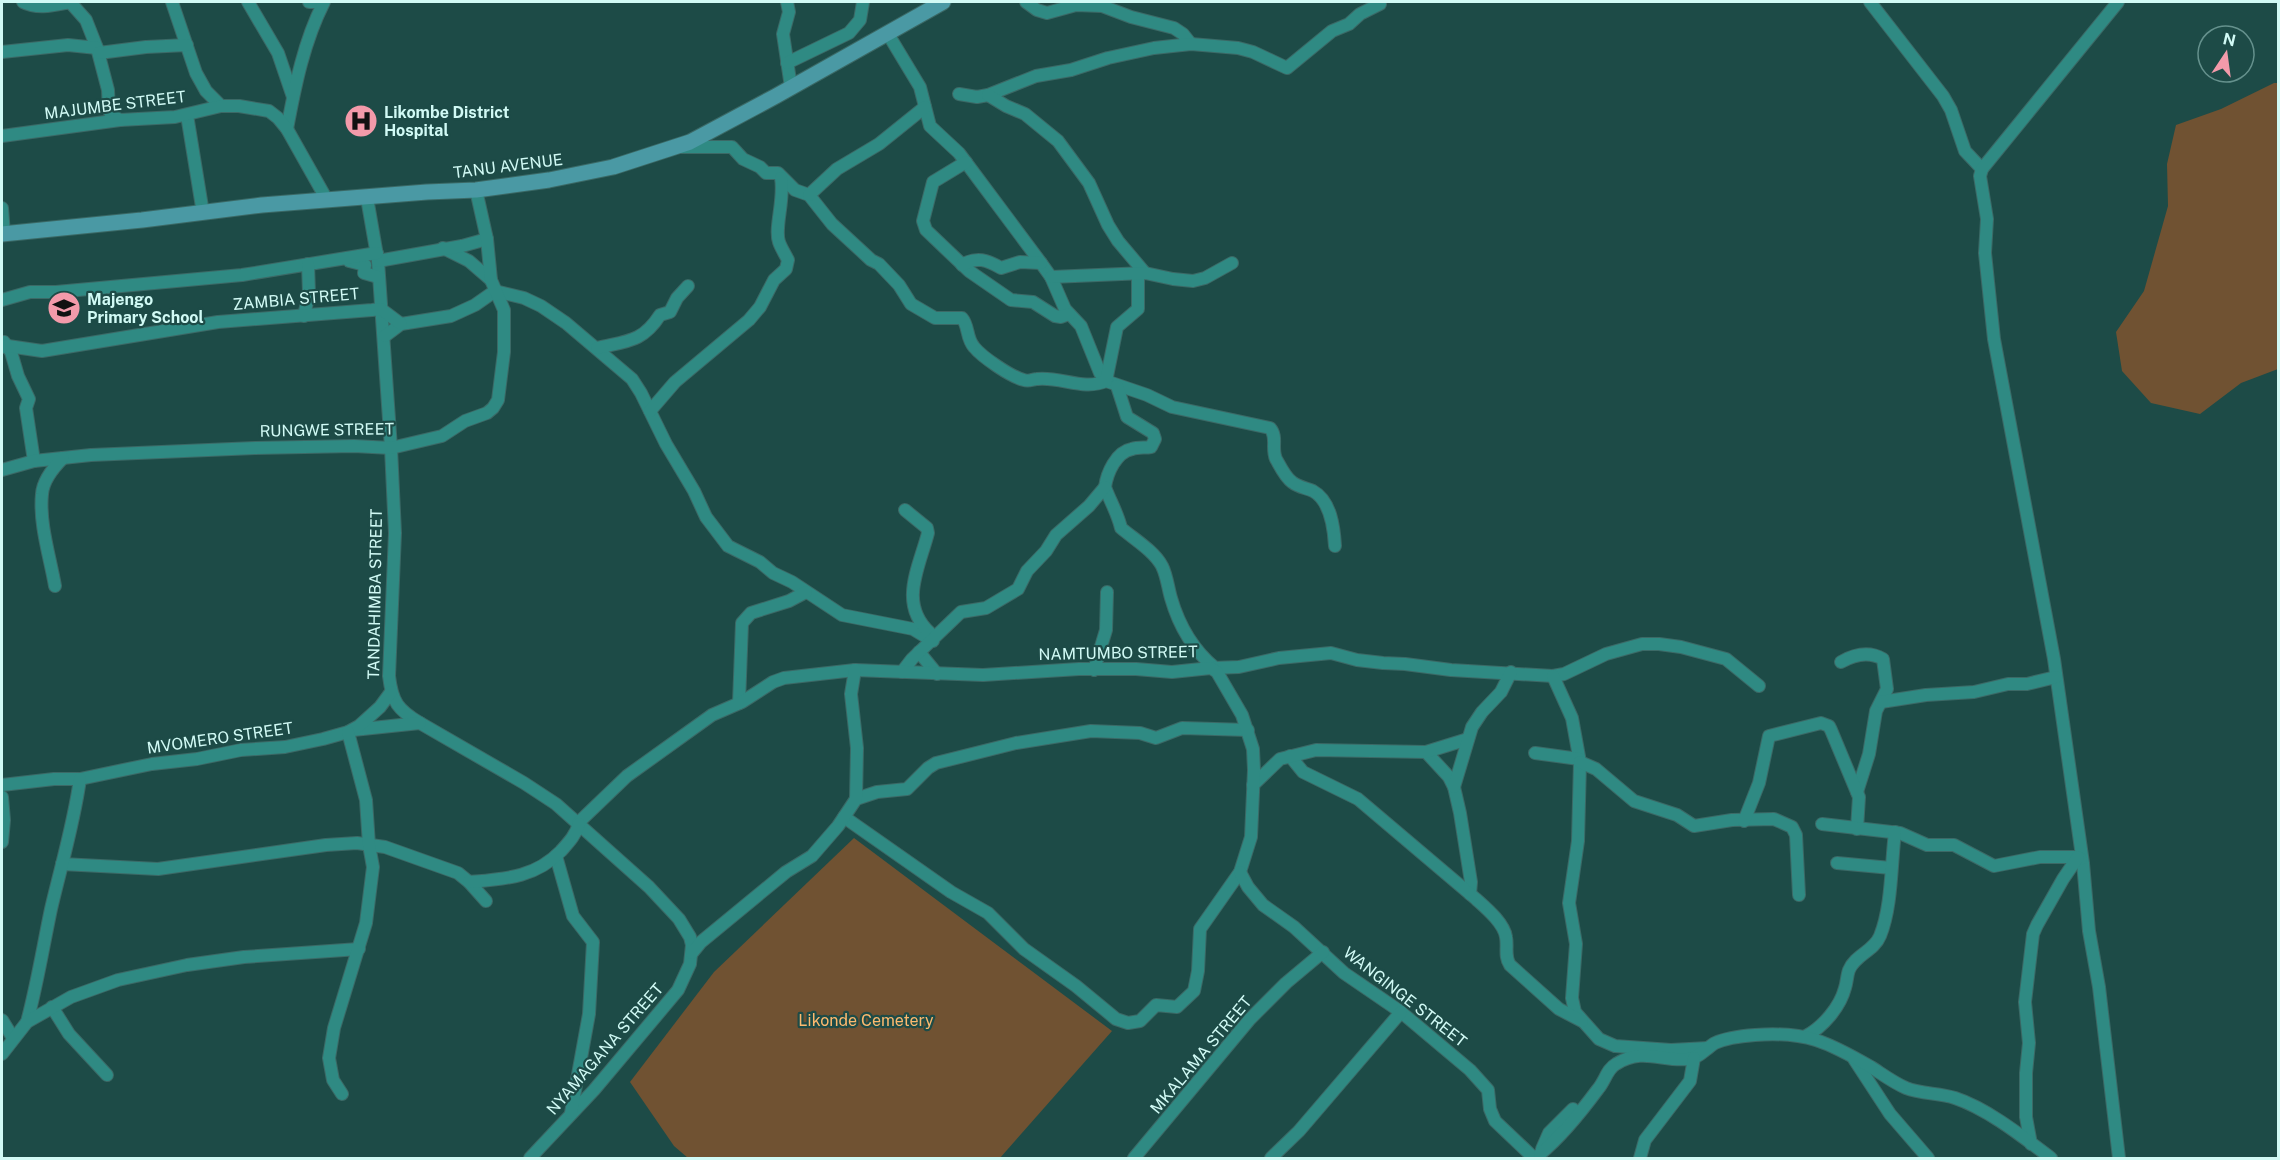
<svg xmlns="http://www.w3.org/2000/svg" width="2280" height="1160" viewBox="0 0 2280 1160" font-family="'Public Sans',sans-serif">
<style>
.green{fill:#705232}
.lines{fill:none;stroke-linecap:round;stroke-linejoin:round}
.street-casing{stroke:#3b6966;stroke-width:14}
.secondary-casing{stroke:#3b6966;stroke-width:17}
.street{stroke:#2f8a83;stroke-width:12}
.secondary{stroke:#4a99a4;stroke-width:15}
.labels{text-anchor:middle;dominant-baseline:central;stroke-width:4.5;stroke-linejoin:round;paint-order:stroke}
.street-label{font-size:16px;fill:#d1faf5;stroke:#1d4b47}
.poi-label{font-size:16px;font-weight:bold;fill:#d1faf5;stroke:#1d4b47;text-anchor:start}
.park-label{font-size:16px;fill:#fdb96e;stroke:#1d4b47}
</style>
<rect width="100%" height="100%" fill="#1d4b47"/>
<g class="green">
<path d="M2274 83H2278V369L2241 383 2200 414 2151 403 2122 371 2116 332 2144 291 2168 206 2167 164 2176 125 2221 109Z"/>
<path d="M854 838 1112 1031 1000 1158H688L674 1146 630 1082 714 972Z"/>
</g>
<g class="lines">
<defs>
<g id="street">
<path d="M23 2C38 10 55 5 71 2"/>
<path d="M70 2 86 20 97 48 108 90 109 111 113 116 120 120"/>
<path d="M172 2 196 73 206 91 221 106"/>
<path d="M248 2 278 53 293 97"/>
<path d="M309 2H320"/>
<path d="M787 2 789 12 783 34 791 87"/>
<path d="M1026 2 1037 10 1047 13 1076 5 1102 6 1131 17 1174 28 1183 34 1191 44"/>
<path d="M1870 2 1943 96 1951 110 1965 151 1982 169"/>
<path d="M2118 2 1982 169 1980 176 1987 219 1985 253 1994 339 2054 659 2083 863 2089 931 2099 987 2119 1158"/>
<path d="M888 34 920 87 930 126 959 153 1041 263 1051 277 1065 309 1081 326 1100 373 1106 381 1147 395 1172 407 1270 428C1278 437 1271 448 1276 459 1280 466 1285 477 1292 482 1298 487 1306 488 1313 491 1331 501 1334 528 1335 546"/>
<path d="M2 52 68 45 97 48"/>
<path d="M99 53 146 47 187 45"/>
<path d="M787 63 849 33 860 20 863 2"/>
<path d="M959 94 977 97 988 95 1036 76 1071 70 1108 58 1154 48 1191 44 1238 48 1253 52 1287 68 1332 31 1349 24 1360 14 1380 4"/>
<path d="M988 95 1006 106 1025 114 1058 141 1089 183 1108 225 1118 241 1145 273"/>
<path d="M187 115 203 213"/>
<path d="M287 129C295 86 304 41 324 2"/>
<path d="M2 136 120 120 175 117 221 106H239L269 111 278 118 287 129 327 200"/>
<path d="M679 147H732L743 159 760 167 766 173H778L795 190 809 195 832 224 871 260 879 264 899 285 911 304 935 318H962C969 326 966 338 974 347 982 357 1011 377 1024 380 1029 382 1033 379 1037 379 1060 376 1084 391 1106 381L1117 327 1138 309V273"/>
<path d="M966 162 933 182 923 221 926 230 969 271 1011 300 1033 302 1055 316 1061 317 1069 314"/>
<path d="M809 195 837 169 879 144 925 107"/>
<path d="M367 198 378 261 391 448 395 533 389 676C392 702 398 710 420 723L524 783 556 804 649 887 679 919 690 937 692 945 690 964 678 990 594 1090 530 1158"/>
<path d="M2 208 4 234"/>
<path d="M443 248 469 261 491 280"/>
<path d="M349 261 365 265 364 273 378 277"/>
<path d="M378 261 462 246 487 239"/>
<path d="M962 265C977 256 987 260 1001 268L1020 262 1041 263"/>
<path d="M1051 277 1145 273 1173 279 1193 281 1205 278 1232 263"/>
<path d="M2 300 30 292H56L242 275 377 253"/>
<path d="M304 316 309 293 308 264"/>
<path d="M385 336 401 324 451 316 475 305 495 291 524 298 541 306 566 323 632 379 641 393 666 444 694 491 706 517 728 546 760 562 773 573 792 582 842 615 913 629 933 641"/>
<path d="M4 342 11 352 18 376 29 399 26 408 34 461"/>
<path d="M2 347 8 346 42 351 218 322 372 310 381 309 401 324"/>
<path d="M597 348C626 341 642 343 660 315L670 312 677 298 688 286"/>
<path d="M1117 386 1127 417 1153 433 1155 439 1151 447C1145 448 1138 447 1132 449 1116 452 1107 473 1105 487 1110 501 1118 514 1121 528 1134 539 1154 551 1162 566 1167 576 1168 588 1171 598 1179 626 1192 649 1215 668"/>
<path d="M650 411 675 382 749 320 760 307 774 280 786 269 788 260C785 254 781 248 779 242 774 228 785 199 781 178"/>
<path d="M2 470 34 461 91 455 255 448 354 446 391 448 442 436 465 421 487 413 493 408 498 400 504 352V310L491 280 487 239 476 190"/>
<path d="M905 510 927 528 928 533C919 568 898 604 930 633"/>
<path d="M55 586C50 557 39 524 42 494 43 480 53 468 63 458"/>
<path d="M919 652 937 674"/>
<path d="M1841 662C1855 654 1869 651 1883 659L1887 689 1876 711 1869 754 1857 792"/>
<path d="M1212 668 1239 667 1279 658 1331 653 1357 660 1383 663 1405 664 1451 670 1553 676 1564 674 1606 654 1642 644H1659L1681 647 1726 659 1759 686"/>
<path d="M1094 670 1106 630 1107 592"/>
<path d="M902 672 912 659 961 612 986 608 1018 589 1027 571 1046 551 1056 535 1089 506 1105 487"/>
<path d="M1553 676 1572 718 1580 762 1578 841 1569 903 1576 944 1572 998 1575 1012 1599 1039 1615 1046 1671 1050 1708 1048"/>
<path d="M1881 702 1926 695 1974 692 2008 684H2027L2056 677"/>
<path d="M739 703 742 623 751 613 789 601 806 592"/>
<path d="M353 730 420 723"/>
<path d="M1426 752 1449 777 1454 787 1460 813 1471 882 1470 894"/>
<path d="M1535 753 1579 759"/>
<path d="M1290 756 1303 772 1358 799 1476 899C1486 908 1504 923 1506 937 1508 947 1504 956 1510 965L1559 1009 1582 1021"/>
<path d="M1580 762 1596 769 1634 801 1677 815 1694 826 1732 820 1774 819 1792 827 1796 835 1799 895"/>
<path d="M2 785 54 779H80L152 764 197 759 241 750 285 747 323 739 348 732 359 726 380 707 391 692"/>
<path d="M1253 785 1280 759 1316 750 1426 752 1468 739"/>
<path d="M1454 787 1472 727 1482 712 1501 692 1511 672"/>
<path d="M2 797 4 820 2 842"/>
<path d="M856 799 877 792 907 789 928 768 936 763 1016 743 1091 731 1140 733 1156 738 1182 728 1248 730"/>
<path d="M1744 821 1759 783 1769 736 1821 723 1829 726 1831 730 1859 797 1857 829"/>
<path d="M578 823 627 776 712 715 742 702 773 682 784 678 855 670 983 675 1079 669H1136L1172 672 1211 668 1217 672 1242 715 1253 749 1254 770 1251 837 1240 872 1200 929 1198 971 1194 991 1177 1007 1156 1005 1140 1021 1128 1023 1116 1019 1076 986 1024 949 988 913 951 892 844 817"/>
<path d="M1822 824 1900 833 1927 845H1954L1994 866 2040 857H2078L2081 859"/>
<path d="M556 856 573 916 593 942 589 1014 571 1113"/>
<path d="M1837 863 1891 868"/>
<path d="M62 864 158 869 326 845 357 843 385 847 458 873 469 882 486 901"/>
<path d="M1240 872 1248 887 1263 905 1294 927 1344 973 1401 1012 1470 1070 1488 1090 1490 1109 1495 1121 1534 1158"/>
<path d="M469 882C504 879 535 878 561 851 569 842 575 836 579 824"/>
<path d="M692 953 701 942 786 872 812 856 838 826 856 799 857 748 851 694 855 670"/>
<path d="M52 1007 69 1034 107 1075"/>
<path d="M2 1020 13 1038"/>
<path d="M27 1022C37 985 43 947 51 909 61 866 74 823 80 779"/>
<path d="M1806 1036C1823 1027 1840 1007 1845 988 1847 982 1847 975 1849 970 1855 955 1874 951 1880 936 1892 907 1891 864 1895 832"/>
<path d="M2 1054 27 1022 71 997 118 980 187 965 244 957 359 949"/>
<path d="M1854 1059 1890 1114 1928 1158"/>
<path d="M342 1094 333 1080 329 1058 334 1028 366 923 373 867 369 845 366 800 348 732"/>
<path d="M2031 1144 2026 1117V1073L2029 1043 2025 1002 2033 934 2037 925 2063 879 2078 857"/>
<path d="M1542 1149 1549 1133 1573 1109"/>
<path d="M1540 1154C1562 1136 1581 1112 1598 1089 1605 1081 1607 1069 1616 1064 1643 1047 1662 1062 1688 1059 1699 1058 1705 1049 1715 1043 1726 1038 1742 1036 1755 1035 1806 1031 1828 1042 1871 1067 1882 1074 1894 1083 1906 1088 1921 1094 1939 1093 1955 1098 1988 1109 2023 1137 2051 1158"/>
<path d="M1134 1158 1250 1019 1286 983 1323 952"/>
<path d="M1271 1158 1299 1131 1401 1012"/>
<path d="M1640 1158 1645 1140 1690 1081 1694 1058"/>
</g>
<path id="secondary" d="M2 234 142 220 262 205 427 192 476 190 549 180 613 167 690 142 776 96 943 2"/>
</defs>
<use href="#street" class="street-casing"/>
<use href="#secondary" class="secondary-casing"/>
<use href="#street" class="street"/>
<use href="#secondary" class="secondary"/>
</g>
<defs>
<symbol id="hospital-disc" viewBox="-11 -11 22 22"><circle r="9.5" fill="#f39aaa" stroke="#1d4b47"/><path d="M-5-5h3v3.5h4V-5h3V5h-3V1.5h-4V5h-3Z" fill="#111"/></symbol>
<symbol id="school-disc" viewBox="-11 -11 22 22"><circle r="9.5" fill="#f39aaa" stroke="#1d4b47"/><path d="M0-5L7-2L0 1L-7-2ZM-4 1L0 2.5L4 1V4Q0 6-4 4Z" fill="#111"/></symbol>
</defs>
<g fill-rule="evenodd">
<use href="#hospital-disc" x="342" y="102" width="38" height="38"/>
<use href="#school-disc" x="45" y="289" width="38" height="38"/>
</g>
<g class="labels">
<g class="street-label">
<text transform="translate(115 105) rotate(-7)">MAJUMBE STREET</text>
<text transform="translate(508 166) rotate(-7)">TANU AVENUE</text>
<text transform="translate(296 299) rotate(-5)">ZAMBIA STREET</text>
<text transform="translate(327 430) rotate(-1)">RUNGWE STREET</text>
<text transform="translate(375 594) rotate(-89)">TANDAHIMBA STREET</text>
<text transform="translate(1118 653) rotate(-1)">NAMTUMBO STREET</text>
<text transform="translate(220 738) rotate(-8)">MVOMERO STREET</text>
<text transform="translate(1405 997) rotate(38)">WANGINGE STREET</text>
<text transform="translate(605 1049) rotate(-49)">NYAMAGANA STREET</text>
<text transform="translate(1201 1055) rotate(-50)">MKALAMA STREET</text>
</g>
<g class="poi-label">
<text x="384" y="112">Likombe District<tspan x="384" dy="18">Hospital</tspan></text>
<text x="87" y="299">Majengo<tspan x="87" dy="18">Primary School</tspan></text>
</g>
<g class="park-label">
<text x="866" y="1020">Likonde Cemetery</text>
</g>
</g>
<rect width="2280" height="1160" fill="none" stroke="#d1faf5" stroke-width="6"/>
<g transform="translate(2226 54) rotate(13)"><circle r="28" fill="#1d4b47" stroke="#65918d" stroke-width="1.5"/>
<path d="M0-4.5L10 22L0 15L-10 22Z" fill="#f39aaa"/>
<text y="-9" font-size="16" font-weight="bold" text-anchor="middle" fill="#d1faf5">N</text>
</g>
</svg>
